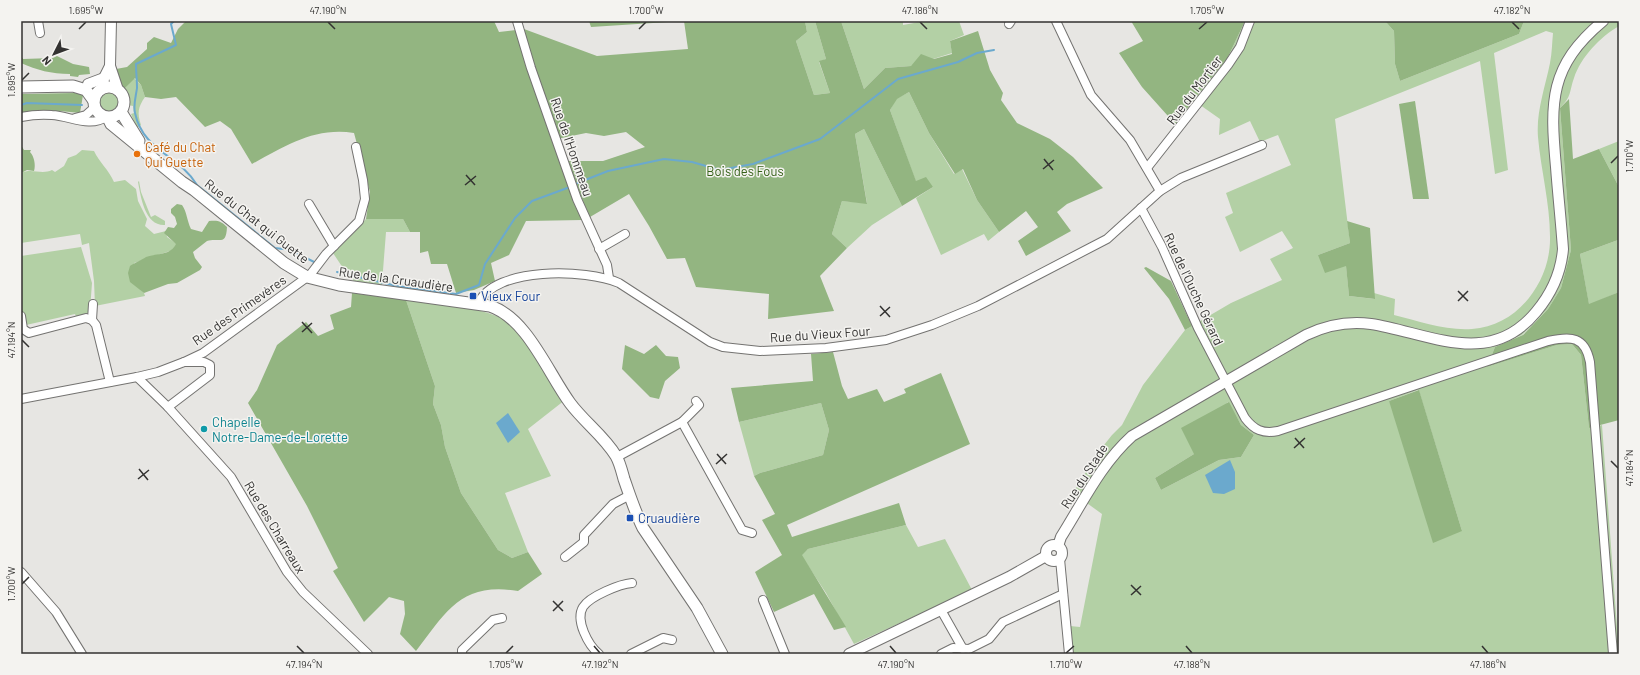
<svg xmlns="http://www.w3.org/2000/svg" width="1640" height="675" viewBox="0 0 1640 675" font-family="Barlow,sans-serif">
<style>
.green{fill:#b3d0a5;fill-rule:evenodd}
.forest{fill:#93b581}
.water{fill:#6ba9cd}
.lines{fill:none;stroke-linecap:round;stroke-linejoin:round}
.stream{stroke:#6ba9cd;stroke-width:2}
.minor-casing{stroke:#747371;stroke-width:10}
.tertiary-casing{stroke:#747371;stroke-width:12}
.secondary-casing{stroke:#747371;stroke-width:13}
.minor{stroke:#fff;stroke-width:8}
.tertiary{stroke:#fff;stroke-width:10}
.secondary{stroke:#fff;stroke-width:11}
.ticks{fill:none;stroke:#333231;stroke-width:1.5}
.food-dot{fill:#e8710a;stroke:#f4f3f0;stroke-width:1.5}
.transit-dot{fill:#1a4fb4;stroke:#f4f3f0;stroke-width:1.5}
.culture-dot{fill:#0f9aa8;stroke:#f4f3f0;stroke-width:1.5}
.labels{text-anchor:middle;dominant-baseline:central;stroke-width:3;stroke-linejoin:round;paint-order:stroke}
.street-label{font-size:13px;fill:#333231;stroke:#f4f3f0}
.food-label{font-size:13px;fill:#c56008;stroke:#f4f3f0;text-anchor:start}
.park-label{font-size:13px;fill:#366119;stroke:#f4f3f0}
.transit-label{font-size:13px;fill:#164399;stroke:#f4f3f0;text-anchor:start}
.culture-label{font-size:13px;fill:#0d838f;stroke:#f4f3f0;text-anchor:start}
.neatline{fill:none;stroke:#333231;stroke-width:1.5}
.ticks-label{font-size:10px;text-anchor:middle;fill:#333231}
</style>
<rect width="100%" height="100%" fill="#e7e6e3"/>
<g class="green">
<path d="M805 21H815L826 59 819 62 830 93 814 95 796 41 807 32Z"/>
<path d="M841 21H903V25L925 21H959L964 35 950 41 952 53 911 66 885 68 864 89Z"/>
<path d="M1245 21H1385L1394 31 1395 64 1400 81 1519 34 1524 21H1619V26C1600 37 1581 57 1574 78 1569 92 1572 96 1560 108L1571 250 1561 288 1548 309 1522 335 1495 347 1487 367 1557 345 1572 344 1581 355 1589 428 1602 425 1619 654H1073L1070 626 1080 627 1102 514 1073 493 1096 455 1112 435 1122 425 1143 385 1185 330 1231 303 1282 280 1270 259 1293 248 1282 231 1240 252 1225 217 1233 213 1226 193 1291 165 1278 135 1260 142 1250 121 1219 135 1220 119 1193 100 1227 59ZM1546 31 1553 33C1552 43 1552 53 1550 63 1545 88 1536 112 1538 137 1541 171 1550 203 1550 237 1551 281 1518 326 1472 329 1446 331 1419 321 1394 315L1395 299 1374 293V299L1349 296 1346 265 1318 255 1350 243 1335 119 1480 61 1495 174 1508 170 1494 53ZM1418 390 1419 391 1462 531 1389 401ZM1228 402 1241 425 1254 435 1241 457 1219 460 1161 490 1155 478 1194 454Z"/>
<path d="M134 78 141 85 145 97C138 107 137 113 141 125L137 128 131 114 134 113 133 106 128 105V98L124 89Z"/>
<circle cx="109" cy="103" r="12"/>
<path d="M909 92 929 133 954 174 962 169 977 200 999 232 988 241 984 234 941 255 916 198 933 187 916 182 890 110 896 99Z"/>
<path d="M864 129 902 206 872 225 847 248 832 234 842 201 867 203 855 134Z"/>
<path d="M1619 141V187L1599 149Z"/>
<path d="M82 150 94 151C99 162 109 170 114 182L125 180 136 189 138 201 147 219 145 226 154 234 166 231 167 237 177 244 173 250 134 263 135 284 144 293 145 296 95 306 94 281 89 243 82 245 80 234 21 243V173C31 168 42 175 52 170L55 172 64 166 68 158 76 155Z"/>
<path d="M139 181 141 192 151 217 155 215 165 221V225C145 226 141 198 138 182Z"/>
<path d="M366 219H403L410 232H386L381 296 352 293 354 272 343 268 333 253Z"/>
<path d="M1618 240 1619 292 1589 305 1580 254Z"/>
<path d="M81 247 92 283 90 310 85 316 77 319 75 314 26 325 21 307V256Z"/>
<path d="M406 300C436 305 471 305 499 317 523 327 550 377 565 400L528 429 551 476 505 493 528 552 512 558 498 550 461 493 445 447 441 425 433 404 435 386Z"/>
<path d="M821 403 829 430 823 455 760 473 754 476 739 422Z"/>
<path d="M906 525 918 547 945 539 972 590 854 644 826 593 801 555 808 549Z"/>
</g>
<g class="forest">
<path d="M186 21H494L499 32 524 29 597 56 688 49 684 21 591 27 589 21H805L807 32 796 41 814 95 830 93 819 61 826 59 815 21H841L864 89 885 68 911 66 921 54 934 59 952 54 950 41 978 31 990 70 1003 93 1001 100 1017 123 1050 139 1073 157 1103 188 1067 204 1057 212 1071 231 1026 256 1018 241 1038 227 1026 211 999 232 977 200 963 169 955 174 929 133 909 92 897 99 890 110 916 181 926 177 933 187 902 206 864 129 855 134 867 204 842 201 832 234 847 248 820 276 834 311 768 319 769 294 696 287 685 258 667 259 649 226 629 194 590 217 582 199 568 161H603L645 147 626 132 604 136 586 133 552 140 573 200 582 220 526 221 509 255 491 263 495 281 474 290 456 293 447 264H431L428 251 420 253V232H410L403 219H366L370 192 354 133C314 127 286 146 252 164L231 129 220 121 205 127 176 97 161 99 145 97 141 85 135 78 124 89 118 78 116 69 127 67 147 49V43L154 37 171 43 178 29Z"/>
<path d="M1131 21H1245L1227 59 1193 100 1176 125 1142 87 1119 53 1143 41Z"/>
<path d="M1385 21H1524L1519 34 1400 81 1395 64 1394 31Z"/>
<path d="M21 56 23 59 53 58 57 56 73 64 89 67 90 74 79 75 78 77 70 76V74C51 74 37 70 21 63Z"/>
<path d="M75 93 83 95 80 113 60 111 21 114V94Z"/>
<path d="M1569 99 1573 159 1599 149 1619 187V242L1618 240 1580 254 1589 304 1619 292V420L1589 428 1581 355 1572 344 1557 345 1487 367 1495 347 1523 335 1548 309 1561 288 1571 250 1560 108Z"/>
<path d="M1415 101 1429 199H1413L1399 104Z"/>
<path d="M21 145 24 150H31L30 152C34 156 36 165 34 171L27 170 21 173Z"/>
<path d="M177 204 182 205C187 212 187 221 191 229L202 232 209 221C218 220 221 221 227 227 226 247 219 237 207 241L193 252 195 258 202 267 200 270 177 283 168 284 144 293 130 282 128 273 130 266C133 264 143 259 146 257 157 253 170 256 176 244L164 233 168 227 174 228 177 224 175 217 171 213V209Z"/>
<path d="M1347 221 1370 228 1375 299 1349 296 1346 266 1325 273 1318 255 1350 243Z"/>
<path d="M1146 267 1171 281 1192 326 1185 330 1169 299 1144 268Z"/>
<path d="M352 293 406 300 435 386 433 404 441 425 445 447 461 493 498 550 512 558 528 552 542 574 518 591C461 582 447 611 416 651L400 634 405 614 404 601 389 597 364 622 333 571 338 568 307 506 248 403 257 390 277 345 306 322 318 336 334 329 330 315 351 307Z"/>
<path d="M625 345 644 354 656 345 666 356 678 357 680 368 665 381 659 399 650 397 622 369Z"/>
<path d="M833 352 842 386 848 399 877 389 884 402 906 393 904 389 941 373 970 444 787 525 792 537 899 503 906 525 808 549 802 555 846 627 834 630 814 594 774 612 755 572 782 555 762 520 775 514 754 476 760 473 823 455 829 430 821 403 739 422 731 388 813 381 811 354Z"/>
<path d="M1419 390 1462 531 1433 543 1389 401Z"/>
<path d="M1229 402 1241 425 1254 435 1241 457 1219 460 1161 490 1155 478 1194 454 1181 428Z"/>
</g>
<g class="water">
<path d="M508 413 520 432 508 443 496 423Z"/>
<path d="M1230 460 1235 472V489L1224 494 1213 493 1205 475Z"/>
</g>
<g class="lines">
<g class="stream">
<path d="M174 21 171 24 176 45 136 64C136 72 137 80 137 88 136 96 133 105 135 113 143 151 179 155 197 185L275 248 291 250 316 263"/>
<path d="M21 105 27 103 82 105"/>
<path d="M575 184 608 171 664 159 692 162 720 170 753 164 820 139 898 79 958 62 977 53 994 50"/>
<path d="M337 272 397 286 456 294 479 285 485 264 515 218 532 201 570 187"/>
</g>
<defs>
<g id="minor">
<path d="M38 21 40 33"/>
<path d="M517 21 531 68 577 199 607 265 609 278"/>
<path d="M1056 21 1091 95 1130 140 1160 191"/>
<path d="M1009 24 1011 21"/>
<path d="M21 117C31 115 41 114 52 115 70 116 90 128 106 117"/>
<path d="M75 118 86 115 95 107"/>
<path d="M1147 168 1228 65 1240 47 1250 21"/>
<path d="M309 204 334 246"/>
<path d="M1141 208 1162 247 1198 328 1245 418C1254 430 1263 434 1278 431L1548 341C1571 336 1585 336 1590 362L1613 654"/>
<path d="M599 249 625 234"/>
<path d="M478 304C494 266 587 269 619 283L710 342 723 347 760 351 826 348 886 340 932 325 978 306 1107 239 1160 191 1181 178 1262 145"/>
<path d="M21 316 23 329 29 333 86 318 92 320 96 325 110 382"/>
<path d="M92 320 93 304"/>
<path d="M184 362 203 353 310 275 326 254 359 221 365 199 363 180 356 147"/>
<path d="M137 377 168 407 231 477 287 572 303 592 368 654"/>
<path d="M21 399 137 377 158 372 184 362H204L210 365V375L168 407"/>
<path d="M682 422 699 405 696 401"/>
<path d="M617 457 682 422 742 530 752 533"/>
<path d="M565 557 584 542V535L613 504 630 495"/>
<path d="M1060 559 1069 654"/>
<path d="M21 572 56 612 82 654"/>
<path d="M763 600 785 654"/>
<path d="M941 610 963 649"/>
<path d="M462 654V650L493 620 502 618"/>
<path d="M599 654C588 645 575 620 583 607 590 596 620 584 632 583"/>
<path d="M631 654 663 638 672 640"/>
<path d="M941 654 953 648 969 649 989 639 1003 622 1063 594"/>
</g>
<g id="tertiary">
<path d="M110 66 118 90"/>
<path d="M88 84 104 78"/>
<path d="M103 88 104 78 110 66 111 21"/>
<circle cx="1054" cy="553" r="8"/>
<path d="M1058 546 1061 537C1083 502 1101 464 1132 436L1306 335C1327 325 1348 321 1371 324 1429 333 1489 369 1536 312 1552 293 1561 273 1563 249 1561 221 1558 194 1556 167 1550 102 1549 66 1603 21"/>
<path d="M849 654 1009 577 1046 556"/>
</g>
<g id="secondary">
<path d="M21 87 73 86 86 90 94 101"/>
<circle cx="109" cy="102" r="15"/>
<path d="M121 112 139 141"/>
<path d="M108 118 111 124 182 182 194 190 284 263 307 277 339 285 490 306C527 318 548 373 570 403 584 422 604 436 616 456 620 463 622 472 624 479 630 496 635 512 643 528L697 608 722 654"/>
</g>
</defs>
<use href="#minor" class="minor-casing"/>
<use href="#tertiary" class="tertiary-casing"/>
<use href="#secondary" class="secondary-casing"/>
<use href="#minor" class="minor"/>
<use href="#tertiary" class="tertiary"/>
<use href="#secondary" class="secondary"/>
</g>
<path class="ticks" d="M328 22 335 29M920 22 927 29M1512 22 1519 29M79 29 86 22M639 29 646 22M1199 29 1207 22M22 80 29 73M1044 159 1053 170M1611 163 1618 156M1043 169 1054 160M466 175 475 185M465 185 476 176M1458 291 1468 301M1458 301 1468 291M880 306 890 317M880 316 890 307M302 322 312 333M302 332 312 323M22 340 29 347M1295 438 1304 448M1294 448 1305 438M717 454 726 464M1611 461 1618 468M716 464 727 454M139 469 148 480M138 479 149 470M22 584 29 577M1131 585 1141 595M1131 595 1141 586M553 601 563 611M553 611 563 601M297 646 304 653M594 646 600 653M890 646 896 653M1186 646 1192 653M1482 646 1488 653M506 653 513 646M1066 653 1074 646"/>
<circle class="food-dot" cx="137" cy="154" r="4"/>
<g class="transit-dot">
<rect x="469" y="292" width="8" height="8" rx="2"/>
<rect x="626" y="514" width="8" height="8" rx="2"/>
</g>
<circle class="culture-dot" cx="204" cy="429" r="4"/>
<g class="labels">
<g class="street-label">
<text transform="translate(1194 90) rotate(-53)">Rue du Mortier</text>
<text transform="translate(572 147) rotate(71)">Rue de l'Hommeau</text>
<text transform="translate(257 221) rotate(38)">Rue du Chat qui Guette</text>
<text transform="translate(396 279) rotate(8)">Rue de la Cruaudière</text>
<text transform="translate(1194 289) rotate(65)">Rue de l'Ouche Gérard</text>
<text transform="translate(239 310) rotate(-35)">Rue des Primevères</text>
<text transform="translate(820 334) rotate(-4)">Rue du Vieux Four</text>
<text transform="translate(1084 476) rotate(-57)">Rue du Stade</text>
<text transform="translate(275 527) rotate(59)">Rue des Charreaux</text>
</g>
<g class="food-label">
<text x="145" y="147">Café du Chat<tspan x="145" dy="15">Qui Guette</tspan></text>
</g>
<g class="park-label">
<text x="745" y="171">Bois des Fous</text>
</g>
<g class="transit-label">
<text x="481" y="296">Vieux Four</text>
<text x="638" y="518">Cruaudière</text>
</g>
<g class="culture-label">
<text x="212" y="422">Chapelle<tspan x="212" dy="15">Notre-Dame-de-Lorette</tspan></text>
</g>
</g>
<rect width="1640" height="675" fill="none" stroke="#f4f3f0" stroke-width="44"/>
<g transform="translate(54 54) rotate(228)" stroke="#f4f3f0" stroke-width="3" paint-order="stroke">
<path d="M0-3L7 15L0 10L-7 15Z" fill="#333231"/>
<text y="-6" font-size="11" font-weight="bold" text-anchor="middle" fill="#333231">N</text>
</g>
<rect x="22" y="22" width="1596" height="631" class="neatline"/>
<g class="ticks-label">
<text x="86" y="14">1.695°W</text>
<text x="328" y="14">47.190°N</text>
<text x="646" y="14">1.700°W</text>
<text x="920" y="14">47.186°N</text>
<text x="1207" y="14">1.705°W</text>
<text x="1512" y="14">47.182°N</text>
<text transform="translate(11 80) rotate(-90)" y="4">1.695°W</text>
<text transform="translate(1629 156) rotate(-90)" y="4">1.710°W</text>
<text transform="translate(11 340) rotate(-90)" y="4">47.194°N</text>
<text transform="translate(1629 468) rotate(-90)" y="4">47.184°N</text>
<text transform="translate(11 584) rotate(-90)" y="4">1.700°W</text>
<text x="304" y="668">47.194°N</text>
<text x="506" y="668">1.705°W</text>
<text x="600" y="668">47.192°N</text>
<text x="896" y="668">47.190°N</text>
<text x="1066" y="668">1.710°W</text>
<text x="1192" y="668">47.188°N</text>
<text x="1488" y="668">47.186°N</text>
</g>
</svg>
